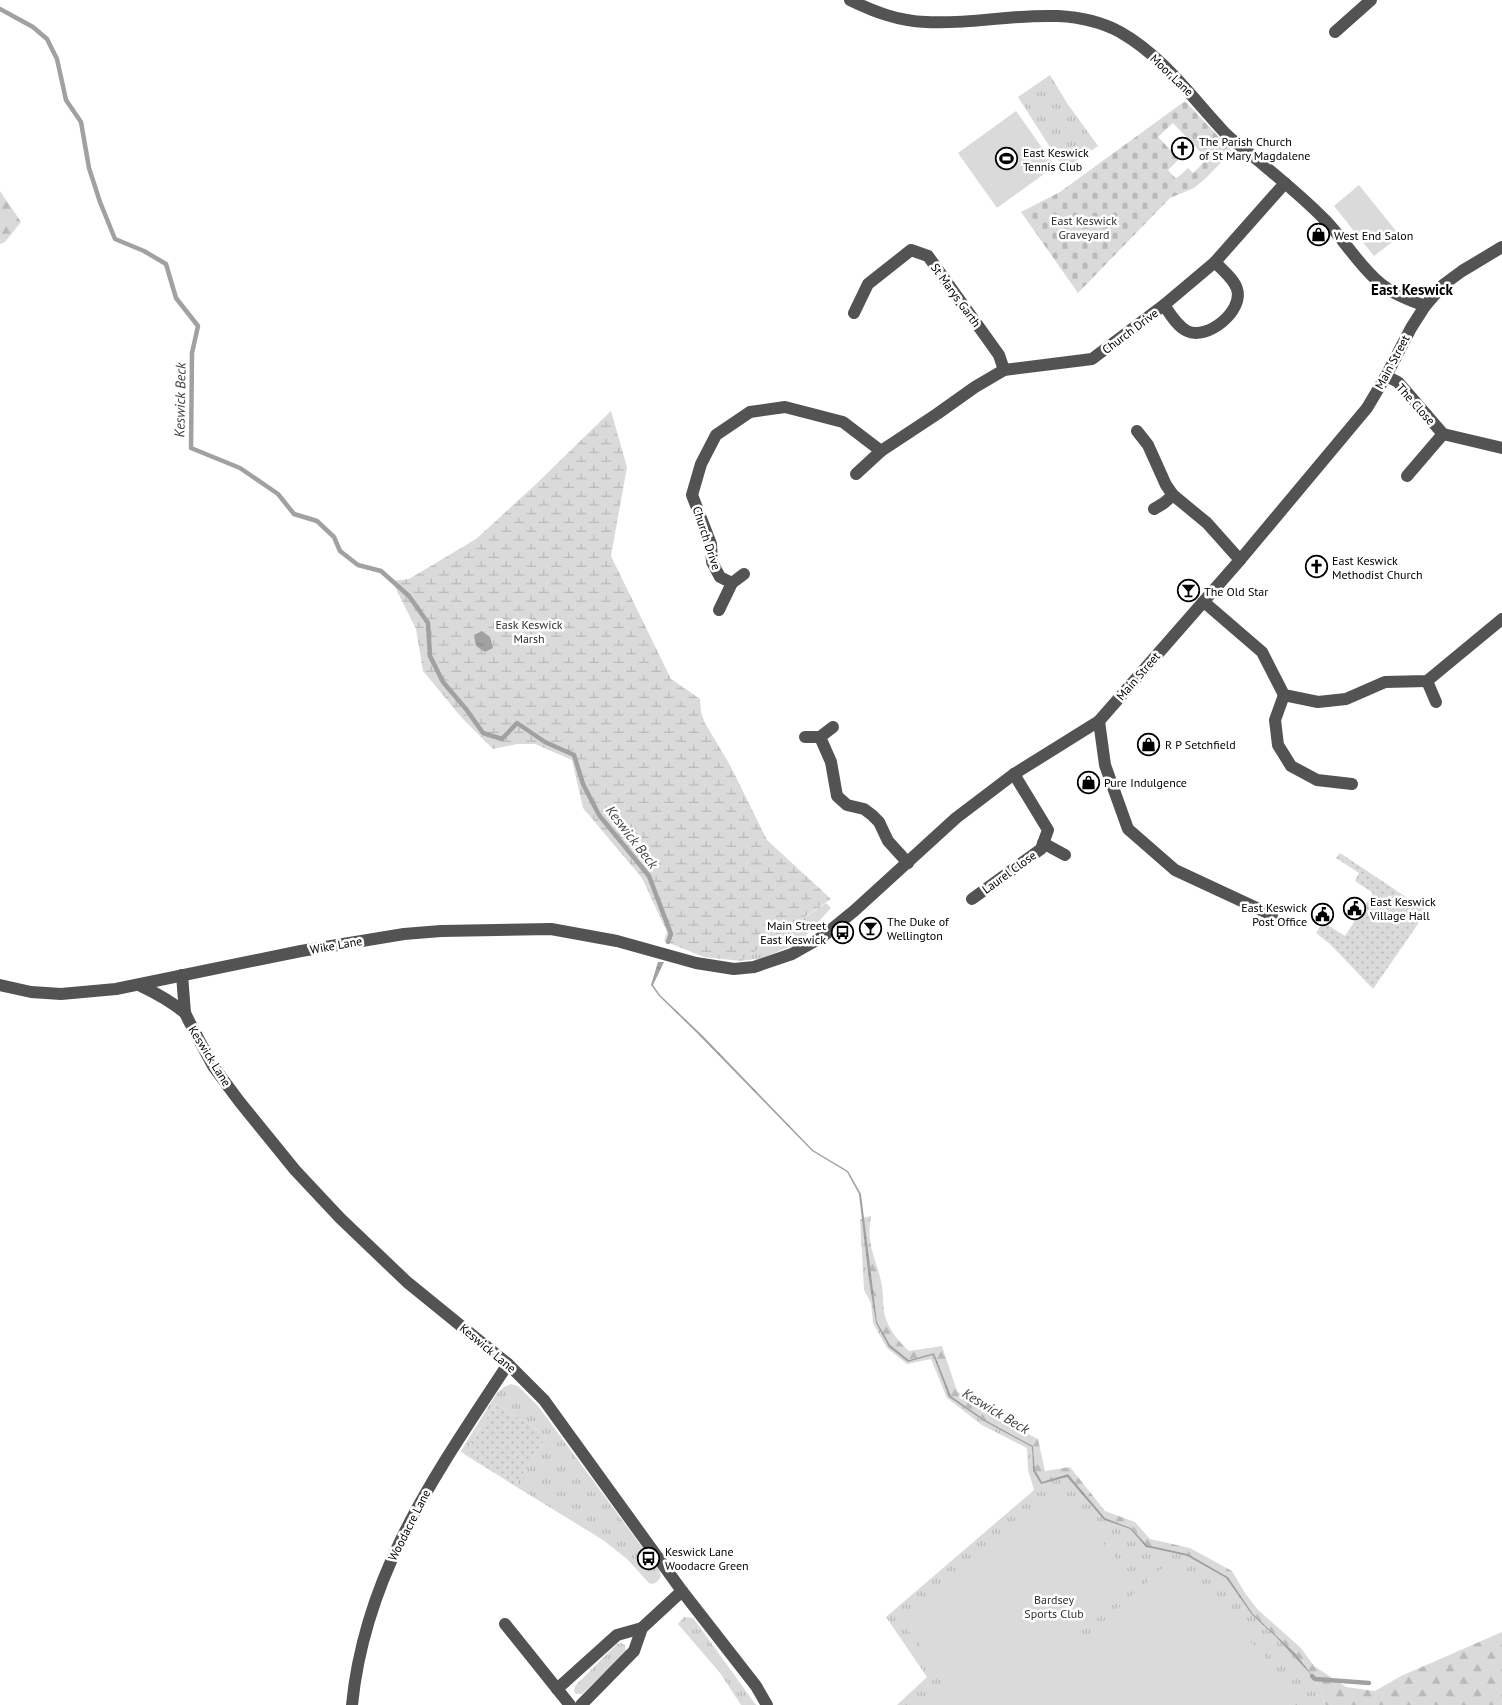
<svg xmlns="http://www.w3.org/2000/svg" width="1502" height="1705" viewBox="0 0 1502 1705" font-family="'PT Sans',sans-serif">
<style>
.grass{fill:url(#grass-tufts)}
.forest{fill:url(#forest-firs)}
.wetland{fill:url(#wetland-marsh)}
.cemetery{fill:url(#cemetery-stones);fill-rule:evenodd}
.garden{fill:url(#garden-dots)}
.pitch{fill:#dadada}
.water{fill:url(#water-ripples)}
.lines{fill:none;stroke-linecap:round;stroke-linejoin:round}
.stream{stroke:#a1a1a1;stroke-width:4.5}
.minor{stroke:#535353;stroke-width:12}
.labels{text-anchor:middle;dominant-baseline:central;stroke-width:5;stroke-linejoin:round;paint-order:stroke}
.street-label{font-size:12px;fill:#000;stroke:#fff}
.poi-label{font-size:12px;fill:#000;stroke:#fff;text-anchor:start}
.park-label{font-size:12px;fill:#313131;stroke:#fff}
.water-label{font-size:14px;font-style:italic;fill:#424242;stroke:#fff}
.quarter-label{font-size:15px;font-weight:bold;fill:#000;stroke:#fff}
</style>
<defs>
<pattern id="grass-tufts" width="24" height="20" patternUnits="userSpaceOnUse" patternTransform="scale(1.25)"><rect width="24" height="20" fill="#dadada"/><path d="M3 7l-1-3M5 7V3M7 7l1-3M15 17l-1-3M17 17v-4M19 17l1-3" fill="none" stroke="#b9b9b9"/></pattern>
<pattern id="forest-firs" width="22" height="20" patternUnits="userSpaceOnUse" patternTransform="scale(1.25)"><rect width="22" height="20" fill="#dadada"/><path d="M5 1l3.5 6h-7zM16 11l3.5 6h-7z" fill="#b9b9b9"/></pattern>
<pattern id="wetland-marsh" width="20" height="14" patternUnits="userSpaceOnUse" patternTransform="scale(1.25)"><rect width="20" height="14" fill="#dadada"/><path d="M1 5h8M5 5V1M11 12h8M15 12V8" fill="none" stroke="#b9b9b9"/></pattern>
<pattern id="cemetery-stones" width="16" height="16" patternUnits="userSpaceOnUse" patternTransform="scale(1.25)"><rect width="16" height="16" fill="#dadada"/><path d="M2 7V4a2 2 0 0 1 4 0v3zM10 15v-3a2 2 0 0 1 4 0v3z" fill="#b9b9b9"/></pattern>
<pattern id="garden-dots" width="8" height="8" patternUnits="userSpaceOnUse" patternTransform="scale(1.25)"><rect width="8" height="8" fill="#dadada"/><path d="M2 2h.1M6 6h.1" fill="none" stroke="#b9b9b9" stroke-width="1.8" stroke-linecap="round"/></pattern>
<pattern id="water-ripples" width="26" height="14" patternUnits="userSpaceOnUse" patternTransform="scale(1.25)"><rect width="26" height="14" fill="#a1a1a1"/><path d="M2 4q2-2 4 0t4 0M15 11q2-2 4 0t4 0" fill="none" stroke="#898989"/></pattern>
</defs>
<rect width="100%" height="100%" fill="#fff"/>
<g class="grass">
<path d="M1050 75 1067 103 1098 146 1064 169 1018 97Z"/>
<path d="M826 903 831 908 800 942 763 958 741 961Z"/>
<path d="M860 1219H862L876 1323 908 1362 933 1355 950 1397 1032 1447 1033 1471 1067 1477 1104 1520 1130 1529 1146 1547 1187 1556 1226 1578 1252 1615 1275 1636 1315 1679 1326 1705H897L927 1677 886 1617 1034 1490 1028 1470 1027 1448 982 1425 947 1398 931 1359 907 1364 887 1348 873 1323 871 1303 864 1290Z"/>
<path d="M511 1384 518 1386 538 1406 659 1570 661 1576 658 1581 653 1584 649 1583 627 1559 603 1540 515 1486 547 1436 496 1404 464 1454 461 1451 497 1393 504 1387Z"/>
<path d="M684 1617 693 1618 699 1626 756 1705H741L720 1673 678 1624Z"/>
<path d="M621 1643 625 1645 626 1652 582 1694H576L574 1691 575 1686 617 1644Z"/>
</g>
<g class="forest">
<path d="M0 191 21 222 5 242 0 244Z"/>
<path d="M871 1216C866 1245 875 1255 881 1281 884 1292 882 1305 885 1316 889 1330 899 1342 909 1351L942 1346 957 1391 986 1413 1038 1439 1045 1471 1070 1467 1105 1511 1135 1522 1150 1539 1190 1548 1232 1571 1245 1593 1258 1610 1301 1648 1314 1666 1346 1687 1375 1691 1401 1676 1502 1632V1705H1326L1315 1679 1296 1654 1253 1614 1228 1577 1188 1554 1147 1545 1131 1528 1105 1518 1068 1474 1042 1482 1035 1470 1033 1446 985 1420 951 1396 934 1353 909 1360 890 1345 877 1322 863 1218Z"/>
</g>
<path class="wetland" d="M611 411 627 467 611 556 671 679 700 699 701 712 705 723 731 767 767 840 831 899 741 961 704 957 664 941 667 932 642 878 583 808 572 760 535 744H517L493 749 462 718 423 671 416 629 392 581 409 579 476 539 533 487Z"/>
<path class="cemetery" d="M1185 101 1232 151 1206 178 1194 188 1170 198 1078 293 1021 212 1060 192ZM1173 123 1207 159 1193 173 1188 168 1176 179 1168 170 1179 159 1158 137Z"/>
<g class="garden">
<path d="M1340 853 1427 911 1373 989 1330 944 1316 933 1323 922 1345 936 1373 893 1355 881 1359 873 1336 858Z"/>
<path d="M496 1404 547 1436 515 1486 464 1454Z"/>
</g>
<g class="pitch">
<path d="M1016 111 1055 166 997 208 958 153Z"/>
<path d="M1359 185 1400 236 1374 256 1334 206Z"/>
<path d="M1056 1487 1135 1581 1080 1631 1086 1637 1174 1558 1301 1697 1292 1705H932L955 1685 898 1619Z"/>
</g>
<g class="water">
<path d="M482 631 490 637 493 648 485 652 476 646 474 635Z"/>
<path d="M658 962H664L653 985 660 995 703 1036 813 1150 848 1171 861 1194 877 1322 890 1345 909 1360 934 1353 951 1396 985 1420 1033 1446 1035 1470 1042 1482 1068 1474 1105 1518 1131 1528 1147 1545 1188 1554 1228 1577 1253 1614 1296 1654 1315 1679 1275 1636 1252 1615 1226 1578 1187 1556 1146 1547 1130 1529 1104 1520 1067 1477 1041 1484 1033 1471 1032 1447 984 1421 949 1397 933 1355 908 1362 889 1347 876 1323 869 1280 859 1194 847 1172 812 1151 697 1033 659 996 651 985Z"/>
</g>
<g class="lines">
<g class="stream">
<path d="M0 9 33 27 47 39 57 59 66 100 81 122 89 168 100 202 115 239 144 251 166 264 176 298 198 326 192 353 191 448 240 468 278 494 294 514 317 521 334 537 340 551 358 565 381 571 409 596 428 623 430 656 443 682 466 709 483 733 502 739 517 723 545 742 574 755 583 784 599 815 649 876 671 934 668 942"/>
<path d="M1312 1676 1315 1679 1369 1683"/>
</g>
<g class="minor">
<path d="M850 0C875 12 898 21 926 22 990 26 1060 0 1120 32 1164 57 1192 98 1226 134 1235 143 1246 150 1255 158 1279 178 1304 198 1326 221 1345 241 1359 266 1381 284 1393 294 1410 300 1425 306"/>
<path d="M1335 32 1371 0"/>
<path d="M1164 305C1170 314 1177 326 1187 331 1207 341 1244 311 1237 289 1234 279 1222 270 1215 262"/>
<path d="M854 313 868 284 911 250 928 256 999 355 1004 370"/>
<path d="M1386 376 1398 382 1443 434 1502 448"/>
<path d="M1137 431 1148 445 1166 485 1173 495 1207 523 1240 560"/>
<path d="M856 474 881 451 937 414 975 387 1004 370 1092 359 1164 305 1215 262 1285 183"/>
<path d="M1407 476 1443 434"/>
<path d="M1154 509 1164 503 1173 495"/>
<path d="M732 583 720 577 712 562 711 544 692 495 701 464 716 435 750 412 785 407 843 422 881 451"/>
<path d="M1204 602 1262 652 1284 695 1318 702 1346 699 1385 682 1427 681 1502 619"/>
<path d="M719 610 732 583 744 574"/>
<path d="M1427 681 1436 702"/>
<path d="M1284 695 1275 720 1278 745 1291 766 1317 780 1352 784"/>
<path d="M1099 721 1105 765 1128 829 1175 870 1272 915"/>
<path d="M805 737H820L833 727"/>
<path d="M820 737 831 762 837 796 847 805 864 809 872 815 879 822 888 841 908 863"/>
<path d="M1043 843 1065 855"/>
<path d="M972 899 1041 849 1048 830 1014 774"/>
<path d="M182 975 185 1013 190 1023 213 1066 239 1101 295 1170 340 1218 407 1282 508 1364 544 1400 682 1591 756 1686 767 1705"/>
<path d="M0 985 31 992 61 994 116 989 301 951 404 934 441 931 551 929 617 941 696 963 734 969 754 967 792 954 822 937 854 911 956 818 1014 774 1099 721 1240 560 1367 408 1386 376 1411 328 1425 306 1443 285 1462 271 1502 247"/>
<path d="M139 985C156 993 171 1001 185 1013"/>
<path d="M505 1624 570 1705"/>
<path d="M557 1689 617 1635 642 1628"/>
<path d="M352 1705C365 1572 437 1472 508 1364"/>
<path d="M581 1705 634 1651 642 1628 682 1591"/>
</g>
</g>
<defs>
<symbol id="church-ring" viewBox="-11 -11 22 22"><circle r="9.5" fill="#fff" stroke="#000" stroke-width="1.5"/><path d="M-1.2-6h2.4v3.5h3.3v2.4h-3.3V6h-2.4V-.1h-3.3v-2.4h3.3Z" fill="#000"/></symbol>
<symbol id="stadium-ring" viewBox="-11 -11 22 22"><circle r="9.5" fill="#fff" stroke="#000" stroke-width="1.5"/><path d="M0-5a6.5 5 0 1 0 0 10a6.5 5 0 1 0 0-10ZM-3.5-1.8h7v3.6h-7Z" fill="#000"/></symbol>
<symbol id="shop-ring" viewBox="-11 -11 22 22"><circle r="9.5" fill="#fff" stroke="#000" stroke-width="1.5"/><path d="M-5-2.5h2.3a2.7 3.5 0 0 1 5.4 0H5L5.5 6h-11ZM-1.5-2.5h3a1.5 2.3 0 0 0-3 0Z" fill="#000"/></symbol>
<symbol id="bar-ring" viewBox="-11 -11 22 22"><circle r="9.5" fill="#fff" stroke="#000" stroke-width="1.5"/><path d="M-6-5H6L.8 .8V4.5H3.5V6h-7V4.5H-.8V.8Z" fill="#000"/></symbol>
<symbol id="civic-ring" viewBox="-11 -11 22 22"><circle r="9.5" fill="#fff" stroke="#000" stroke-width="1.5"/><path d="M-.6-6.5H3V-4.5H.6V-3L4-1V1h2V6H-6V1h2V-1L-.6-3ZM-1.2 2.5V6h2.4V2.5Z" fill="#000"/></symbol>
<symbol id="bus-ring" viewBox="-11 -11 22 22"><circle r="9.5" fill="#fff" stroke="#000" stroke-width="1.5"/><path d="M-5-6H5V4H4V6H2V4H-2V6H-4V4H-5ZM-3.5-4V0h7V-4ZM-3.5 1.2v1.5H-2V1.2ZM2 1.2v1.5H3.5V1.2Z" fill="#000"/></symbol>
</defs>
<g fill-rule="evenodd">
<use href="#church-ring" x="1170" y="136" width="25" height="25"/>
<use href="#stadium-ring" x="994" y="146" width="25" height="25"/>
<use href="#shop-ring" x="1306" y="222" width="25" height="25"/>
<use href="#church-ring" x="1304" y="554" width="25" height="25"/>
<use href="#bar-ring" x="1176" y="578" width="25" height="25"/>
<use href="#shop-ring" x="1136" y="732" width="25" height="25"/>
<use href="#shop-ring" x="1076" y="770" width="25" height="25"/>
<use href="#civic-ring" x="1342" y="896" width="25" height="25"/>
<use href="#civic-ring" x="1310" y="902" width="25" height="25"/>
<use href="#bar-ring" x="858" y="916" width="25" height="25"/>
<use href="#bus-ring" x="830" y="920" width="25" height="25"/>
<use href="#bus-ring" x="636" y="1546" width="25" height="25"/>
</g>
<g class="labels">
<g class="street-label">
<text transform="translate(1172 75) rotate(44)">Moor Lane</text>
<text transform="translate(956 295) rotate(54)">St Marys Garth</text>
<text transform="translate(1130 331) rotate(-37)">Church Drive</text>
<text transform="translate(1392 362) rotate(-62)">Main Street</text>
<text transform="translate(1416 404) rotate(48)">The Close</text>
<text transform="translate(707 538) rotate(72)">Church Drive</text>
<text transform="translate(1138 676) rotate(-49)">Main Street</text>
<text transform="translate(1009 872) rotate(-36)">Laurel Close</text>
<text transform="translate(336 945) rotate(-10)">Wike Lane</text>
<text transform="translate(210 1056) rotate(58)">Keswick Lane</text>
<text transform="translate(488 1348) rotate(40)">Keswick Lane</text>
<text transform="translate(409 1525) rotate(-63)">Woodacre Lane</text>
</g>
<g class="poi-label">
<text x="1199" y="141">The Parish Church<tspan x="1199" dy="14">of St Mary Magdalene</tspan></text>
<text x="1023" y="152">East Keswick<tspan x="1023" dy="14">Tennis Club</tspan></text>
<text x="1334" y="235">West End Salon</text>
<text x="1332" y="560">East Keswick<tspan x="1332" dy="14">Methodist Church</tspan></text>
<text x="1204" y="591">The Old Star</text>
<text x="1165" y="744">R P Setchfield</text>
<text x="1104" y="782">Pure Indulgence</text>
<text x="1370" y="901">East Keswick<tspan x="1370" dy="14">Village Hall</tspan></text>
<text x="1307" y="907" text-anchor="end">East Keswick<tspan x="1307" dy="14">Post Office</tspan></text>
<text x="887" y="921">The Duke of<tspan x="887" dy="14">Wellington</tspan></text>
<text x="826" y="925" text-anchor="end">Main Street<tspan x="826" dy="14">East Keswick</tspan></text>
<text x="665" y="1551">Keswick Lane<tspan x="665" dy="14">Woodacre Green</tspan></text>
</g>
<g class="park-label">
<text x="1084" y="220">East Keswick<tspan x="1084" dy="14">Graveyard</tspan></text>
<text x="529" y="624">Eask Keswick<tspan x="529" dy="14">Marsh</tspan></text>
<text x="1054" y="1599">Bardsey<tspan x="1054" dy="14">Sports Club</tspan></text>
</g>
<g class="water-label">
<text transform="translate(180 400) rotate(-89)">Keswick Beck</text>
<text transform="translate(632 837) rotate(52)">Keswick Beck</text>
<text transform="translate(996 1411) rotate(31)">Keswick Beck</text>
</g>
<g class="quarter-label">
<text x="1412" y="289">East Keswick</text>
</g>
</g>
</svg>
